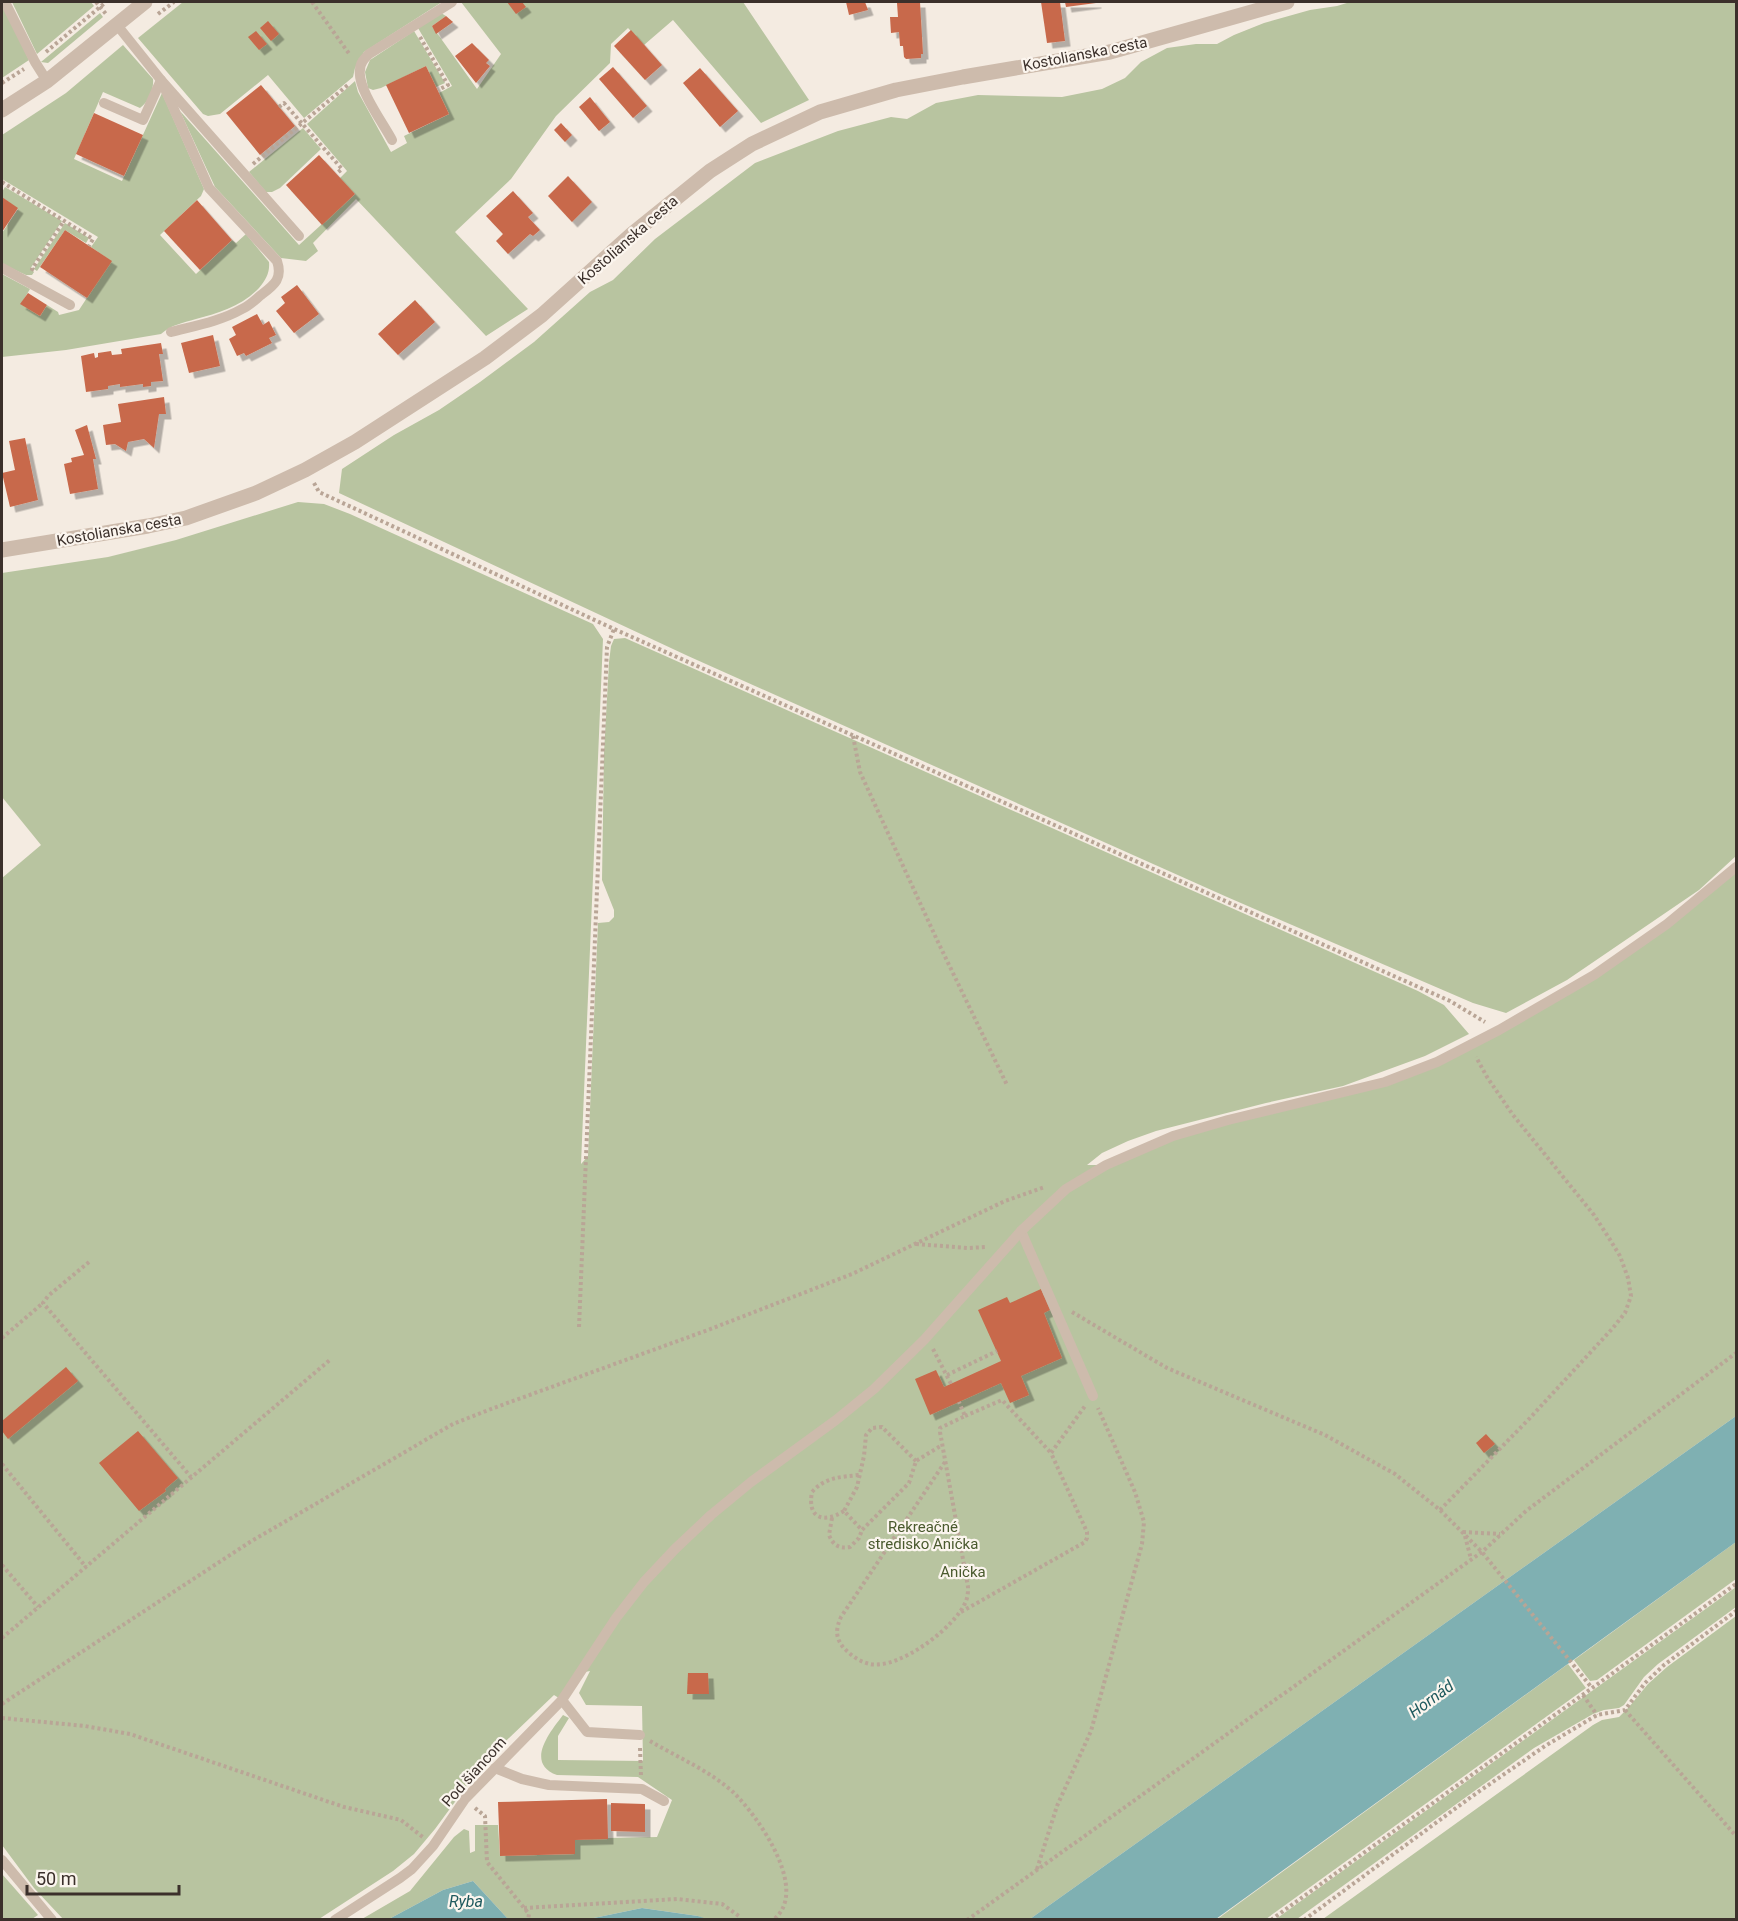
<svg xmlns="http://www.w3.org/2000/svg" width="1738" height="1921" viewBox="0 0 1738 1921" font-family="Roboto,sans-serif">
<style>
.green{fill:#b8c4a0}
.water{fill:#7fb0b2}
.building{fill:#c8694b;filter:url(#shadow)}
.lines{fill:none;stroke-linecap:round;stroke-linejoin:round}
.path{stroke:#b9a596;stroke-width:4;stroke-dasharray:3 3;stroke-linecap:butt}
.service{stroke:#cdbbac;stroke-width:10}
.tertiary{stroke:#cdbbac;stroke-width:15}
.labels{text-anchor:middle;dominant-baseline:central;stroke-width:4.5;stroke-linejoin:round;paint-order:stroke}
.street-label{font-size:15px;fill:#3b302b;stroke:#fbf5ee}
.park-label{font-size:15px;fill:#4a5a2e;stroke:#fbf5ee}
.water-label{font-size:16px;font-style:italic;fill:#1f5a5e;stroke:#fbf5ee}
</style>
<defs>
<filter id="shadow"><feDropShadow dx="5.5" dy="5.5" stdDeviation="0" flood-color="#0004"/></filter>
</defs>
<rect width="100%" height="100%" fill="#f4ebe1"/>
<g class="green">
<path d="M12 2H91L94 6 37 54Z"/>
<path d="M183 2H442L364 52 355 68 353 77 304 118 268 75 220 114 208 116 203 114 138 38Z"/>
<path d="M461 2H743L809 100 761 123 673 20 644 45 628 28 611 44 610 63 556 116 511 179 455 232 528 309 486 336 356 199 313 243 318 251 306 261 281 258 215 187 180 111 299 245 355 194 340 178 347 171 307 124 355 81 358 92 391 152 407 143 404 136 449 114 439 93 452 86 418 28 441 13 446 16 432 26 477 89 501 54Z"/>
<path d="M1350 2H1736V856L1699 890 1567 980 1506 1013 1473 1003 1227 897 688 656 339 493 342 469 394 435 439 410 480 382 534 342 590 292 613 280 655 239 755 163 838 131 891 117 907 119 936 103 978 95 1062 97 1102 89 1125 78 1141 62 1167 48 1196 44H1217L1234 35 1264 23 1310 10 1337 6Z"/>
<path d="M2 3 29 60 2 78Z"/>
<path d="M100 13 103 17 48 63 41 62Z"/>
<path d="M414 31 445 83 436 87 426 66 381 88 373 90 368 88 365 72 370 60Z"/>
<path d="M123 45 153 79C154 89 149 102 140 108L103 92 74 159 122 181 162 93 204 189 201 196 160 235 196 274 232 240 236 243 246 234 269 262C270 272 266 280 259 288 242 306 219 313 196 319 182 323 171 325 161 334L66 350 2 357V274L30 289 21 304 40 316 47 305 58 312 59 315 79 310 111 261 91 247 98 237 2 179V135L66 93Z"/>
<path d="M303 128 321 149 280 188 272 192H266L249 172Z"/>
<path d="M5 187 62 221 30 269 34 272 32 275H26L2 264V233L18 209 2 197V192Z"/>
<path d="M65 223 89 238 86 243 65 230 37 271 34 269Z"/>
<path d="M298 502 324 504 350 514 593 624 603 639 581 1164 588 1156 598 923 609 922 614 917V910L602 880 604 753 609 662 611 646 614 639 625 638 1418 991 1444 1005 1469 1034 1425 1056 1343 1086 1266 1103 1156 1131 1128 1141 1102 1153 1087 1165H1106L1146 1146 1410 1073 1594 975 1736 867V1416L1030 1919 707 1920 698 1916 642 1908 589 1919H508L473 1881 443 1890 389 1919H362L410 1891 454 1837 464 1829 469 1831 470 1853 475 1851V1825H498L500 1856 574 1854 575 1840 609 1838 657 1837 672 1800 638 1777 557 1775C524 1763 551 1731 563 1715L569 1718 558 1736V1760L643 1761 642 1706 586 1705 579 1693 590 1671 580 1673 562 1700 554 1695 485 1761 435 1829 414 1854 393 1871 319 1919H63L34 1888 2 1845V878L41 845 2 797V573L108 557 176 540Z"/>
<path d="M1736 1542V1579L1597 1680 1590 1681 1574 1660Z"/>
<path d="M1736 1587V1607L1658 1664 1644 1677 1624 1705 1619 1708 1604 1710 1593 1714 1534 1748 1297 1919H1276Z"/>
<path d="M1736 1616V1919H1323L1593 1725 1602 1720 1619 1717 1629 1707 1648 1684 1667 1667Z"/>
<path d="M1568 1664 1586 1688 1266 1919 1216 1920Z"/>
<path d="M2 1874 38 1915 32 1919H2Z"/>
</g>
<g class="water">
<path d="M1736 1416V1542L1216 1919H1030Z"/>
<path d="M473 1881 508 1919H389L443 1890Z"/>
<path d="M642 1908 698 1916 707 1919H589Z"/>
</g>
<g class="building">
<path d="M507 2H522L526 7 516 14Z"/>
<path d="M846 2H865L868 10 849 15Z"/>
<path d="M900 2H920L923 54H921V58L906 59 904 57 903 46H900L899 32 891 33 890 17H898L897 3Z"/>
<path d="M1041 2H1060L1065 41 1047 43Z"/>
<path d="M1065 2H1096V3L1066 7Z"/>
<path d="M446 16 453 22 436 34 432 26Z"/>
<path d="M268 21 279 34 271 41 260 28Z"/>
<path d="M631 30 662 65 645 80 614 46Z"/>
<path d="M256 31 267 44 259 50 248 37Z"/>
<path d="M472 43 489 60 486 63 490 66 476 83 455 56Z"/>
<path d="M426 66 449 114 409 133 386 85Z"/>
<path d="M613 67 647 106 633 118 599 79Z"/>
<path d="M700 68 738 111 720 127 683 83Z"/>
<path d="M261 85 295 126 260 155 226 113Z"/>
<path d="M590 97 610 122 599 131 579 107Z"/>
<path d="M94 113 143 135 124 176 76 154Z"/>
<path d="M561 123 572 135 565 142 554 130Z"/>
<path d="M319 155 355 194 322 225 286 185Z"/>
<path d="M568 176 592 202 572 222 548 196Z"/>
<path d="M513 191 533 213 528 217 540 230 533 236 530 234 508 254 496 241 503 234 486 216Z"/>
<path d="M2 197 18 208 2 232Z"/>
<path d="M197 200 232 240 200 270 164 231Z"/>
<path d="M65 230 112 261 87 298 40 267Z"/>
<path d="M297 285 319 314 294 333 276 311 285 303 281 297Z"/>
<path d="M28 293 47 305 40 316 20 304Z"/>
<path d="M415 300 435 322 398 355 378 334Z"/>
<path d="M257 314 263 325 269 321 276 335 269 338 272 343 246 356 244 353 237 356 229 339 236 335 232 327Z"/>
<path d="M213 335 220 366 189 373 181 343Z"/>
<path d="M161 343 163 354H159L163 381 151 382V386L143 387V384L120 387V384L108 386V389L86 392 81 356 94 353 95 358 98 357V353L111 351 112 355 122 354 121 349Z"/>
<path d="M164 397 166 414H159L154 448 144 439 128 442 126 451 115 444 106 445 103 425 121 422 118 404Z"/>
<path d="M87 425 96 459H93L98 489 70 494 64 464 72 462 71 458 84 455 75 430Z"/>
<path d="M25 438 38 500 10 507 2 473 15 470 9 441Z"/>
<path d="M1041 1289 1050 1310 1044 1313 1062 1358 1021 1376 1029 1395 1010 1403 1001 1383 930 1415 915 1379 936 1370 944 1387 1001 1361 978 1310 1007 1297 1010 1303Z"/>
<path d="M66 1367 78 1381 8 1439 2 1431V1421Z"/>
<path d="M138 1431 178 1478 165 1489 166 1491 139 1511 99 1463Z"/>
<path d="M1486 1434 1495 1444 1484 1453 1476 1443Z"/>
<path d="M688 1673H708L709 1694H687Z"/>
<path d="M607 1799 608 1839 575 1840V1854L500 1856 498 1802Z"/>
<path d="M611 1803 645 1804V1832L611 1831Z"/>
</g>
<g class="lines">
<g class="path">
<path d="M96 2 106 14"/>
<path d="M312 2 350 55"/>
<path d="M158 14 174 2"/>
<path d="M420 37 448 85 438 90"/>
<path d="M46 52 106 2"/>
<path d="M2 83 24 69"/>
<path d="M279 107 284 103 342 169 336 174"/>
<path d="M253 164 349 84"/>
<path d="M2 182 93 239 89 246"/>
<path d="M34 270 32 269 64 221"/>
<path d="M314 483 319 492 614 629 1450 1001 1485 1022"/>
<path d="M853 736 860 772 937 940 1007 1085"/>
<path d="M916 1244 968 1248 986 1247"/>
<path d="M89 1262 48 1296 43 1303 191 1477"/>
<path d="M1072 1312 1167 1368 1325 1435 1395 1474 1440 1510 1482 1552 1592 1688"/>
<path d="M579 1327 607 647 614 629"/>
<path d="M2 1338 43 1303"/>
<path d="M933 1349 951 1384"/>
<path d="M947 1375 997 1351"/>
<path d="M965 1416 1002 1400 1051 1453"/>
<path d="M916 1461 882 1427 872 1428 866 1435 864 1456 857 1487 844 1511 862 1530 909 1483 916 1461 942 1445"/>
<path d="M945 1462 841 1617C836 1628 835 1637 843 1647 850 1655 860 1662 870 1664 899 1670 956 1627 966 1601 968 1596 968 1591 968 1587L940 1432V1428L965 1416 959 1402"/>
<path d="M2 1464 86 1567"/>
<path d="M1440 1510 1529 1419 1612 1329 1625 1313 1631 1296 1628 1278 1620 1256 1609 1238 1594 1215 1513 1115 1487 1077 1476 1057"/>
<path d="M844 1511C823 1524 807 1518 812 1492 825 1477 841 1477 859 1475"/>
<path d="M832 1518 829 1535C833 1545 839 1549 850 1547L859 1538 862 1530"/>
<path d="M1463 1532 1500 1534"/>
<path d="M1465 1536 1471 1559"/>
<path d="M2 1565 38 1607"/>
<path d="M961 1612 1085 1542 1087 1538V1532L1051 1453 1085 1406"/>
<path d="M2 1638 331 1359"/>
<path d="M1583 1695 1597 1715"/>
<path d="M2 1704 250 1542 453 1424 491 1409 708 1330 852 1274 1005 1201 1045 1187"/>
<path d="M1625 1710 1736 1836"/>
<path d="M2 1718 85 1726 130 1734 344 1807 401 1820 424 1838"/>
<path d="M650 1741C677 1757 710 1771 733 1792 758 1816 811 1891 773 1920"/>
<path d="M640 1748 641 1776"/>
<path d="M475 1808 485 1816 487 1862 529 1914 528 1920"/>
<path d="M1037 1869 1057 1806 1091 1731 1142 1544 1144 1522 1135 1492 1098 1408"/>
<path d="M524 1908 677 1899 722 1904 739 1916 740 1920"/>
<path d="M967 1920 1482 1552 1526 1511 1736 1353"/>
<path d="M1271 1920 1736 1584"/>
<path d="M1304 1920 1471 1797 1545 1746 1597 1715 1625 1710 1645 1683 1664 1665 1736 1611"/>
</g>
<g class="service">
<path d="M5 2 35 62 47 81"/>
<path d="M117 25 161 80 299 236"/>
<path d="M104 103 143 120 161 80 209 188 277 261C283 279 274 285 261 295 255 300 249 306 242 309 221 321 194 326 171 332"/>
<path d="M392 140C383 123 357 88 360 70 360 63 364 59 369 54L452 2"/>
<path d="M2 268 70 305"/>
<path d="M1021 1231 1093 1396"/>
<path d="M562 1700 587 1732 640 1735"/>
<path d="M495 1768 522 1779 549 1785 642 1789 664 1801"/>
<path d="M2 1860 52 1920"/>
<path d="M335 1920 400 1878 412 1869 433 1846 465 1799 562 1700 616 1618 644 1582 675 1549 711 1515 751 1482 836 1420 874 1389 924 1340 1021 1231 1066 1189 1106 1165 1173 1136 1228 1120 1385 1082 1437 1062 1499 1030 1594 975 1667 924 1736 867"/>
</g>
<g class="tertiary">
<path d="M2 110 47 81 145 2"/>
<path d="M2 550 148 526 186 518 256 493 305 470 355 442 485 358 542 315 632 234 710 171 752 144 820 112 896 90 963 77 1110 52 1287 2"/>
</g>
</g>
<g class="labels">
<g class="street-label">
<text transform="translate(1085 54) rotate(-11)">Kostolianska cesta</text>
<text transform="translate(628 240) rotate(-41)">Kostolianska cesta</text>
<text transform="translate(119 530) rotate(-10)">Kostolianska cesta</text>
<text transform="translate(474 1772) rotate(-48)">Pod šiancom</text>
</g>
<g class="park-label">
<text x="923" y="1527">Rekreačné<tspan x="923" dy="17">stredisko Anička</tspan></text>
<text x="963" y="1572">Anička</text>
</g>
<g class="water-label">
<text transform="translate(1431 1699) rotate(-36)">Hornád</text>
<text x="466" y="1901">Ryba</text>
</g>
</g>
<rect width="1738" height="1921" fill="none" stroke="#3b302b" stroke-width="6"/>
<path d="M27 1885v9h152v-9" fill="none" stroke="#3b302b" stroke-width="3"/>
<text x="36" y="1885" font-size="18" fill="#3b302b" stroke="#fbf5ee" stroke-width="4.5" paint-order="stroke">50 m</text>
</svg>
